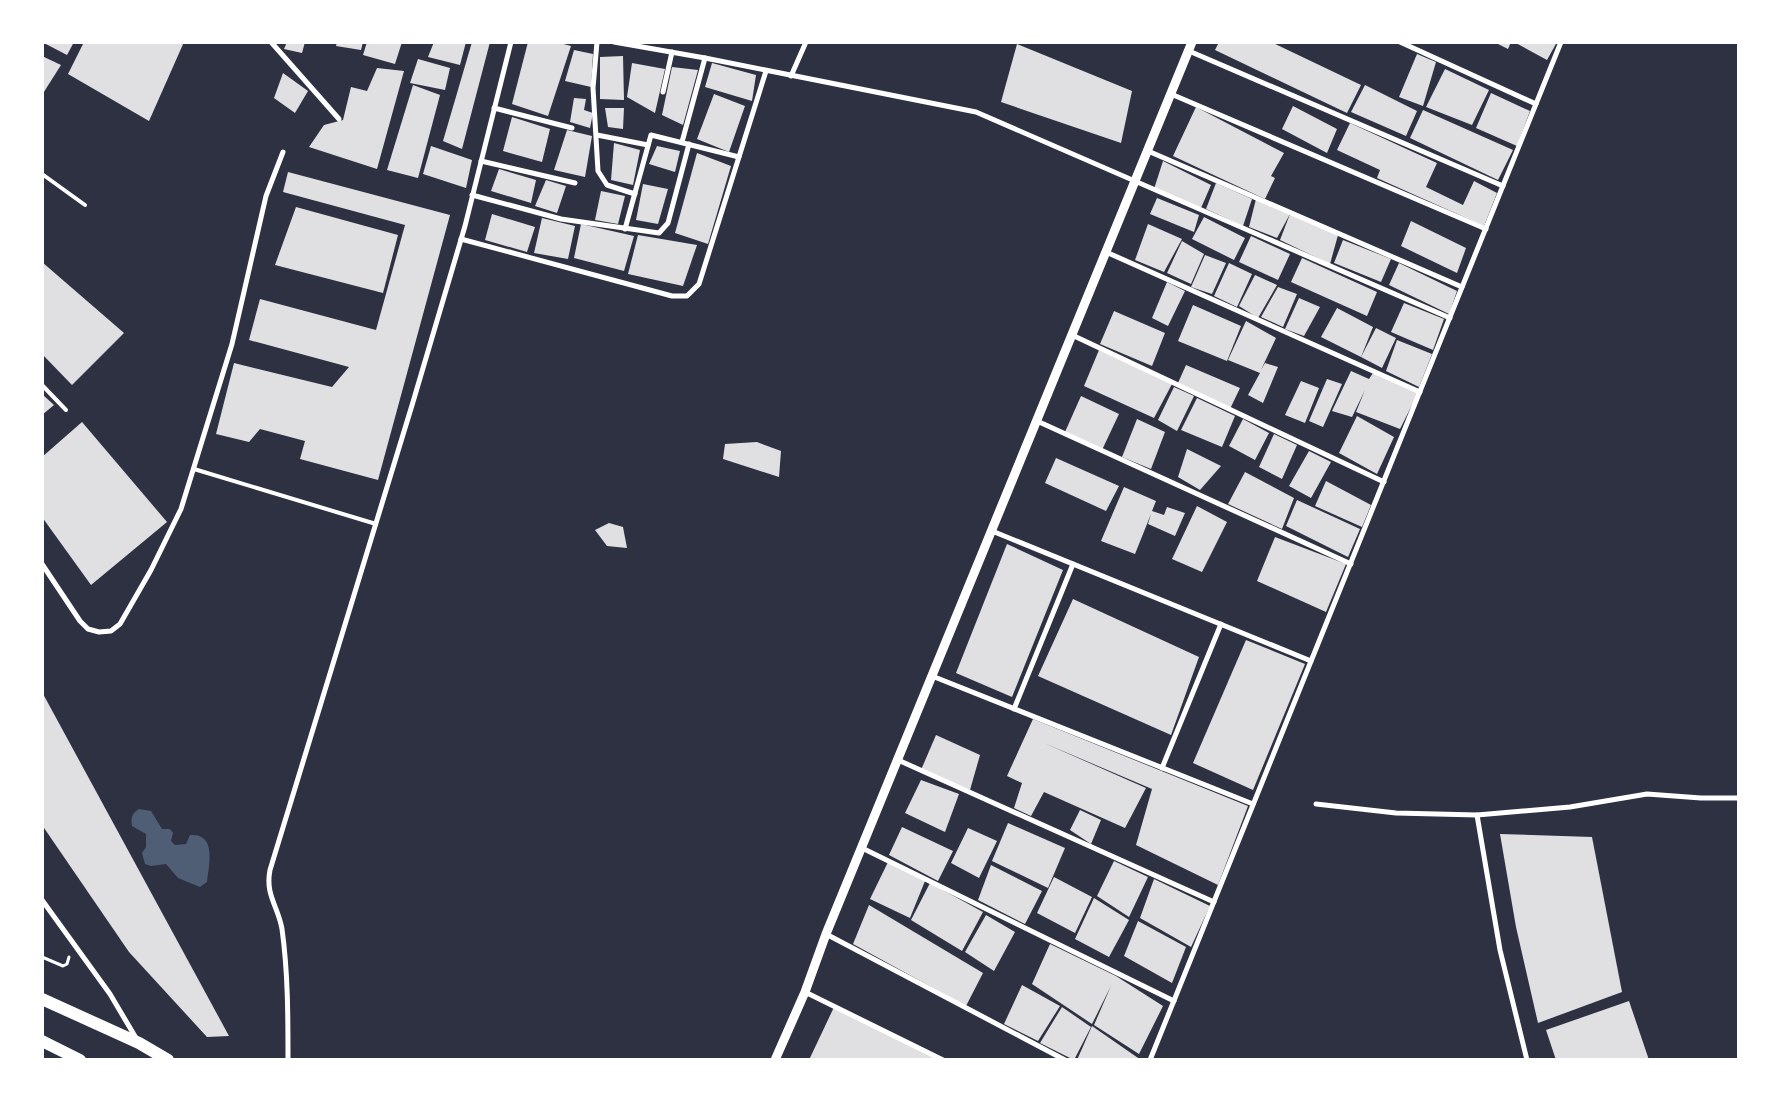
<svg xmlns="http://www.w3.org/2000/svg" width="1781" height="1102" viewBox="0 0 1781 1102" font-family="'Source Sans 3',sans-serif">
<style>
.water{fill:#4f5d75}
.building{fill:#e0e0e3}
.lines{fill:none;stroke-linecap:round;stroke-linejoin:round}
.path{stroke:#fff;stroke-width:3}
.service{stroke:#fff;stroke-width:4}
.minor{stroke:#fff;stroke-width:5}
.tertiary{stroke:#fff;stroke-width:9}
.primary{stroke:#fff;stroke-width:12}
</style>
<rect width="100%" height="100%" fill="#2d3142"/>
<path class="water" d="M139 809 151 811 162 829H170L173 833 171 841 175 845 186 844 190 835C217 833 209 865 207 882L200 887 178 878 166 864 151 866 145 864 142 853 146 847V834L132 826C131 818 131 814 139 809Z"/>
<g class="building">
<path d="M42 42H74L67 55Z"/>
<path d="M84 42H184L149 121 68 74Z"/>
<path d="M287 42H305L302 53 284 49Z"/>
<path d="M337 42H363L361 50 336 46Z"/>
<path d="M367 42H402L395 64 363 55Z"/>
<path d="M434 42H466L460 65 428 57Z"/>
<path d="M472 42H490L462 149 443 141Z"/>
<path d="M528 42H556L571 46 548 116 512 104Z"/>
<path d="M1219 42H1271L1361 85 1347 113 1215 50Z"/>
<path d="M1494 42H1511L1508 49Z"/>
<path d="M1514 42H1557L1547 60Z"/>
<path d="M1017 44 1132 91 1121 143 1001 102Z"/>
<path d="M574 50 593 54 591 87 565 81Z"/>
<path d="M1417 54 1436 62 1423 106 1399 97Z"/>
<path d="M42 56 61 65 42 95Z"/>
<path d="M623 56 624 100 600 99V57Z"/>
<path d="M418 59 450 68 445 90 410 83Z"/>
<path d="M632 63 665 69 655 113 627 97Z"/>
<path d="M712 63 756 75 752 101 705 87Z"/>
<path d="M672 67 698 70 683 125 662 115Z"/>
<path d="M377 68 404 71 377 169 309 147 324 125 343 120 351 87 367 91Z"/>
<path d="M1445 69 1489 90 1472 125 1426 107Z"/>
<path d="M283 73 308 91 295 113 274 98Z"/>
<path d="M413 85 440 95 418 178 387 170Z"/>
<path d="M1365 85 1417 111 1406 136 1351 112Z"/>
<path d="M1491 93 1530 111 1517 146 1476 128Z"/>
<path d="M714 94 745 106 729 152 697 139Z"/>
<path d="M574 98 586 99 584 110 593 113 590 128 570 122Z"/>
<path d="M1293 106 1337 129 1327 153 1282 129Z"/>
<path d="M1196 107 1284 153 1271 176 1275 178 1265 199 1173 156Z"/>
<path d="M605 108H624L623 129 608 127Z"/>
<path d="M1423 110 1513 150 1498 180 1410 138Z"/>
<path d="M512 117 550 129 542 162 503 151Z"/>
<path d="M1350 123 1437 163 1426 187 1463 205 1474 181 1497 193 1484 226 1377 178 1380 170 1337 150Z"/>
<path d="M567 130 592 136 585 177 554 170Z"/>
<path d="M614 143 640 150 633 185 611 180Z"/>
<path d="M431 146 472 160 466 188 423 174Z"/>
<path d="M657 146 680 151 675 172 649 164Z"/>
<path d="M697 153 731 166 708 244 675 233Z"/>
<path d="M1163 161 1211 185 1201 208 1154 189Z"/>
<path d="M499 169 536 180 531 203 491 191Z"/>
<path d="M288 172 450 215 378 480 300 459 305 441 260 429 249 442 216 434 234 363 332 387 349 367 249 340 260 299 376 330 405 225 283 192Z"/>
<path d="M546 180 566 186 557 213 535 206Z"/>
<path d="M1216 183 1252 199 1243 226 1206 209Z"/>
<path d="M643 184 668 189 658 224 636 220Z"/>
<path d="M601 191 625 196 618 224 595 220Z"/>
<path d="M1157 198 1199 215 1194 232 1150 214Z"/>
<path d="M1256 199 1290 214 1277 238 1249 227Z"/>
<path d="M296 207 398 235 383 293 275 265Z"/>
<path d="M492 214 535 227 527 252 485 240Z"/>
<path d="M1290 214 1338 235 1330 264 1280 240Z"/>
<path d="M1204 217 1245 238 1234 260 1192 239Z"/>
<path d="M542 218 575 226 568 259 534 253Z"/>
<path d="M1411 221 1466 248 1457 273 1401 246Z"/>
<path d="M581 224 634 236 624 271 574 258Z"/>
<path d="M1148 224 1182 239 1164 272 1135 260Z"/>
<path d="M638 235 697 245 683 286 628 274Z"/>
<path d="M1251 236 1290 254 1278 280 1239 262Z"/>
<path d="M1343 240 1391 259 1381 282 1334 263Z"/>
<path d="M1182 241 1204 254 1191 284 1167 273Z"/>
<path d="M1205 255 1226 263 1212 294 1191 287Z"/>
<path d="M1302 258 1377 292 1367 316 1291 282Z"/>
<path d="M42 262 124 333 72 385 42 354Z"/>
<path d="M1229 263 1252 274 1237 307 1214 296Z"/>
<path d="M1399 263 1457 291 1449 314 1389 285Z"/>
<path d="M1255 275 1277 285 1258 318 1239 306Z"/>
<path d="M1167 282 1185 291 1168 326 1152 318Z"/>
<path d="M1278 287 1297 294 1283 327 1261 317Z"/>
<path d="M1299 298 1320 307 1304 336 1285 329Z"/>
<path d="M1404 303 1444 319 1433 350 1391 332Z"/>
<path d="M1193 305 1241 326 1227 361 1178 341Z"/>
<path d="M1337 308 1373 327 1361 357 1321 337Z"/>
<path d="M1114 311 1165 333 1152 366 1100 344Z"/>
<path d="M1246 321 1276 338 1261 370 1265 363 1278 367 1263 403 1248 395 1260 373 1228 360Z"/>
<path d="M1376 328 1396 338 1382 368 1361 357Z"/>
<path d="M1397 340 1432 354 1419 387 1386 371Z"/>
<path d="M1099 350 1172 384 1154 418 1084 386Z"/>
<path d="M1186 365 1240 388 1230 409 1178 383Z"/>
<path d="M1351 371 1369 379 1373 373 1418 393 1400 429 1356 412 1365 390 1352 417 1332 411Z"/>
<path d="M1327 379 1342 384 1323 427 1309 421Z"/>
<path d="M1301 381 1319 388 1305 423 1285 415Z"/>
<path d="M1174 387 1194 396 1177 431 1158 420Z"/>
<path d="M42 394 54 405 42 415Z"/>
<path d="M1081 396 1119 414 1102 450 1065 432Z"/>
<path d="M1197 398 1235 416 1222 447 1181 430Z"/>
<path d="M1357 416 1394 437 1377 474 1339 453Z"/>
<path d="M1137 419 1165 432 1151 469 1122 457Z"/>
<path d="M1243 419 1269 433 1255 460 1229 446Z"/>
<path d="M82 422 167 522 91 585 42 517V457Z"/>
<path d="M1274 434 1297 445 1282 479 1259 467Z"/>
<path d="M757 442 781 451 779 477 723 459 725 444Z"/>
<path d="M1187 449 1221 466 1200 490 1178 477Z"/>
<path d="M1309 451 1331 462 1311 498 1289 486Z"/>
<path d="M1056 458 1119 486 1106 511 1045 483Z"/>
<path d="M1245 472 1294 498 1282 529 1228 504Z"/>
<path d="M1326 481 1371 505 1362 527 1315 506Z"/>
<path d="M1124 487 1156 501 1152 511 1164 515 1167 507 1185 513 1175 536 1148 524 1151 514 1135 554 1101 541Z"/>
<path d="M1297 500 1360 529 1348 557 1286 526Z"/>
<path d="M1197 506 1227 522 1202 572 1172 559Z"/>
<path d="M609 523 623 527 627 548 607 546 595 530Z"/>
<path d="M1275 537 1346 564 1326 612 1257 581Z"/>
<path d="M1007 544 1063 570 1012 697 956 673Z"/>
<path d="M1073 599 1199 657 1171 735 1038 676Z"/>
<path d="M1246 640 1305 664 1253 790 1193 763Z"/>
<path d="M42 692 229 1036 207 1037 129 952 42 825Z"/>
<path d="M1033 719 1248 806 1218 885 1136 845 1152 789 1044 743 1146 788 1125 828 1044 792 1031 816 1014 808 1022 783 1007 776Z"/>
<path d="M936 735 980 755 970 790 921 770Z"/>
<path d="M921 780 959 794 945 832 905 813Z"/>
<path d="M1080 810 1101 820 1091 844 1070 830Z"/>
<path d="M1008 823 1065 848 1048 888 992 861Z"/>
<path d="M902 827 953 851 938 881 889 855Z"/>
<path d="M968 828 997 841 979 878 951 863Z"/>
<path d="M1500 834 1592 837 1622 992 1538 1023 1516 927Z"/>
<path d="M1114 861 1148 877 1129 917 1097 896Z"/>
<path d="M888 862 925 881 910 918 870 899Z"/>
<path d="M991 865 1042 891 1025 924 978 900Z"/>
<path d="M1054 877 1092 897 1075 933 1037 913Z"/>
<path d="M1154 879 1210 906 1191 947 1140 918Z"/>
<path d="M930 883 983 912 962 951 911 920Z"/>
<path d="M1094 898 1129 920 1109 957 1075 939Z"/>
<path d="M869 905 983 973 966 1006 853 944Z"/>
<path d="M986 915 1015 932 994 971 965 952Z"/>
<path d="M1138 921 1186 947 1172 983 1124 956Z"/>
<path d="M1050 944 1116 976 1163 1006 1139 1054 1094 1025 1111 986 1092 1024 1032 984Z"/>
<path d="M1022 985 1060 1006 1038 1041 1004 1024Z"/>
<path d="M1629 1001 1649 1060H1556L1546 1030Z"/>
<path d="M835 1005 939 1060H809Z"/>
<path d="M1062 1007 1091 1027 1074 1060 1040 1043Z"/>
<path d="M1092 1026 1141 1060H1077Z"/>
</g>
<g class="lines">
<path class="path" d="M42 957 63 966 67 964 69 957"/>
<g class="service">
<path d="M42 174 85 205"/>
<path d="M42 385 66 410"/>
<path d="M194 469 376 524"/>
</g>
<g class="minor">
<path d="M271 42 339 119"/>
<path d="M597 42 593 88 598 171 607 185 635 194"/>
<path d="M614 42 705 58 976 112 1450 318"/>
<path d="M1400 42 1536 104"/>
<path d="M1189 51 1503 186"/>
<path d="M791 76 806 42"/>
<path d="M663 92 672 52"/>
<path d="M1171 94 1486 229"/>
<path d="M494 108 572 128"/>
<path d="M597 135 648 145"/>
<path d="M682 142 705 58"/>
<path d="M1148 151 1462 287"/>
<path d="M481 161 575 183"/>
<path d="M472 195 561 219 659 233 668 223 689 144"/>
<path d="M625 229 651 135 739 157"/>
<path d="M461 239 672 296H687L699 284 766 71"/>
<path d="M1106 252 1420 392"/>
<path d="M1072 335 1384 482"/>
<path d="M1037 421 1351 564"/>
<path d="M992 531 1311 661"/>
<path d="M42 564 80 621 88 629 99 632 111 631 120 624 151 570 181 509 232 344 266 196 283 152"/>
<path d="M932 676 1253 804"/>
<path d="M1014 709 1073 564"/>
<path d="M898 760 1214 902"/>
<path d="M1162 768 1221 624"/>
<path d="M1316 804 1396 813 1477 815 1570 807 1647 794 1701 798H1738"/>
<path d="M1477 815 1500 950 1527 1060"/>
<path d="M862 848 1174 1001"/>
<path d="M42 900 110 994 136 1038"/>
<path d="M826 934 1065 1060"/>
<path d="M805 992 943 1060"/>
<path d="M288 1060C288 1017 288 972 282 929 278 906 265 895 270 870L413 402 465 226 511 42"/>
<path d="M1150 1060 1561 42"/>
</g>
<path class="tertiary" d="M775 1060 805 992 826 934 1192 42"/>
<g class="primary">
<path d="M42 999 139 1043 168 1060"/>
<path d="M42 1041 80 1060"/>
</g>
</g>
<rect width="1781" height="1102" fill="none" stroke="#ffffff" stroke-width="88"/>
</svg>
